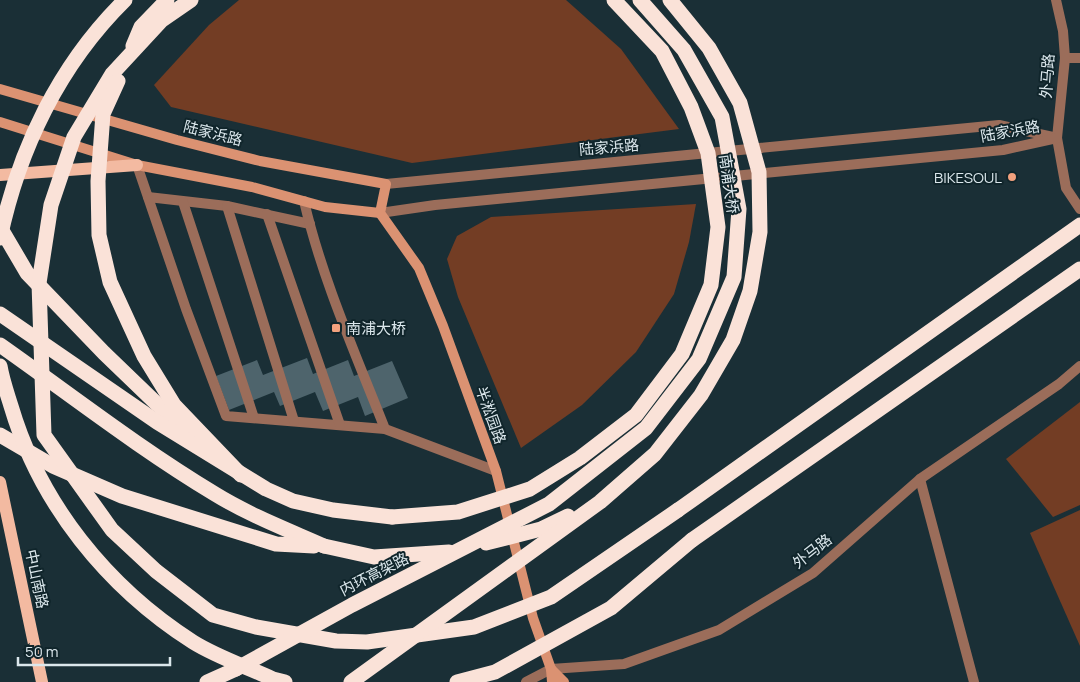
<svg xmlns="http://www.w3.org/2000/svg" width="1080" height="682" viewBox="0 0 1080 682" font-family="Manrope,'Noto Sans SC',sans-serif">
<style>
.green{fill:#733d24}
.building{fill:#4e646c}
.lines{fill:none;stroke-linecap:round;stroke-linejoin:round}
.lane{stroke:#9b6d5a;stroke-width:10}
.street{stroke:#9b6d5a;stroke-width:10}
.secondary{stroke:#db9272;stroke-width:10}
.primary{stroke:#f3baa1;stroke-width:12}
.highway{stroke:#fae2d8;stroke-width:15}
.highway-bridge{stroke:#fae2d8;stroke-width:15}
.poi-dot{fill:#f2a17e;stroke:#10252b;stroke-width:2}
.labels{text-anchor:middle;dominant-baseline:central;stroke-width:4;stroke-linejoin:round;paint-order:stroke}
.street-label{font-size:15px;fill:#dbe7ec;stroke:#10252b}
.poi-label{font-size:15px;fill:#dbe7ec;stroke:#10252b;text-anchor:end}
</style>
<rect width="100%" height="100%" fill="#1a2f36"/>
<g class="green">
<path d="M239 0H566L621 49 679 129 412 163 171 107 154 85 209 25Z"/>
<path d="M696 204 689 242 674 294 636 352 582 405 521 448 458 297 447 259 457 236 491 217Z"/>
<path d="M1080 402V505L1053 517 1006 459Z"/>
<path d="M1080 510V646L1030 533Z"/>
</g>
<path class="building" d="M307 358 313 374 348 360 354 376 392 361 408 398 365 416 358 397 323 411 315 392 280 406 274 392 229 410 216 376 257 360 263 375Z"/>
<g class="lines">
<g class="lane">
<path d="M1065 58H1080"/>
<path d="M137 165 186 309 226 416 385 429 496 471"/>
<path d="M148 197 227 206 310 224"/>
<path d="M304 201C322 279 356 355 385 429"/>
<path d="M183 202 254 418"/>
<path d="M227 206 294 421"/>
<path d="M267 214 340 425"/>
<path d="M920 479 974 682"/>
</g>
<g class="street">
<path d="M1056 0 1063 31 1065 58 1057 138 1066 188 1080 209"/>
<path d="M386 184 999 125 1053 137"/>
<path d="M380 213 435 205 1003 150 1057 138"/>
<path d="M526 682 551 669 624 664 719 630 813 573 920 479 1059 384 1080 366"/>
</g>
<g class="secondary">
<path d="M0 89 177 140 260 161 386 184 380 213 419 268 443 326 496 471 533 618 551 669 552 682"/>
<path d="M0 122 137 165 252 187 325 207 380 213"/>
<path d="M551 669 564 682"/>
</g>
<g class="primary">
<path d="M0 175 137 165"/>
<path d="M0 482 42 682"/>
</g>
<g class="highway">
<path d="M0 227 27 273 104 353 158 405 200 440"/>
<path d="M0 314 157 422 266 489 293 501 333 510 392 517"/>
<path d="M0 345C71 395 140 449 215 494 249 515 288 530 324 546"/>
<path d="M0 435 53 466 122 496 276 544 314 546"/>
<path d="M678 510 1080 225"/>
<path d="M692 540 1080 269"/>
<path d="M207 682 236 669"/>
</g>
<g class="highway-bridge">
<path d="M191 0 162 20 112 74 74 137 51 205 39 283 44 435 112 530 156 571 213 615 256 627 336 641 367 642 474 627 551 597 678 510"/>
<path d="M133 46 141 27 167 0"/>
<path d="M118 81 103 114 98 181 99 235 110 282 144 356 174 405 241 475"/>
<path d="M0 238C19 149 59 65 125 0"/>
<path d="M0 366C2 379 7 393 11 406 40 504 107 587 193 642 217 657 247 667 273 679L285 682"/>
<path d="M392 517 458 512 530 489 580 458 636 415 682 354 711 285 718 227 708 153 691 107 662 51 614 0"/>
<path d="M486 543 541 529 568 516"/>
<path d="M324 546 374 557 449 552"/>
<path d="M236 669 352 605 549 504 646 428 699 359 734 277 739 209 722 117 684 50 640 0"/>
<path d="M351 682 600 502 655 454 701 395 733 340 750 291 760 232 759 172 740 103 709 48 670 0"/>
<path d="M457 682 495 672 611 608 692 540"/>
</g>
</g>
<g class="poi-dot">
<circle cx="1012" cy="177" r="5"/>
<rect x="331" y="323" width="10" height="10" rx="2.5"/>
</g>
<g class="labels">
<g class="street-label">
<text transform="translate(1047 76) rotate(-86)">外马路</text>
<text transform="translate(1010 131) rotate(-10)">陆家浜路</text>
<text transform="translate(213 133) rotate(14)">陆家浜路</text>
<text transform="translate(609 147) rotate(-5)">陆家浜路</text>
<text transform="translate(729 184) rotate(82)">南浦大桥</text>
<text transform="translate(491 415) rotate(70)">半淞园路</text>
<text transform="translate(812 551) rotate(-38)">外马路</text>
<text transform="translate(374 574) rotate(-27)">内环高架路</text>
<text transform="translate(37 579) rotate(78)">中山南路</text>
</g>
<g class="poi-label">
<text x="1002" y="177">BIKESOUL</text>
<text x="346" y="328" text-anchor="start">南浦大桥</text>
</g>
</g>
<path d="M18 657v8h152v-8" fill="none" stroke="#dbe7ec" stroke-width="2.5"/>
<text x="25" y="657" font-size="15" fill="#dbe7ec" stroke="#10252b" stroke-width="4" paint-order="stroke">50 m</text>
</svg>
